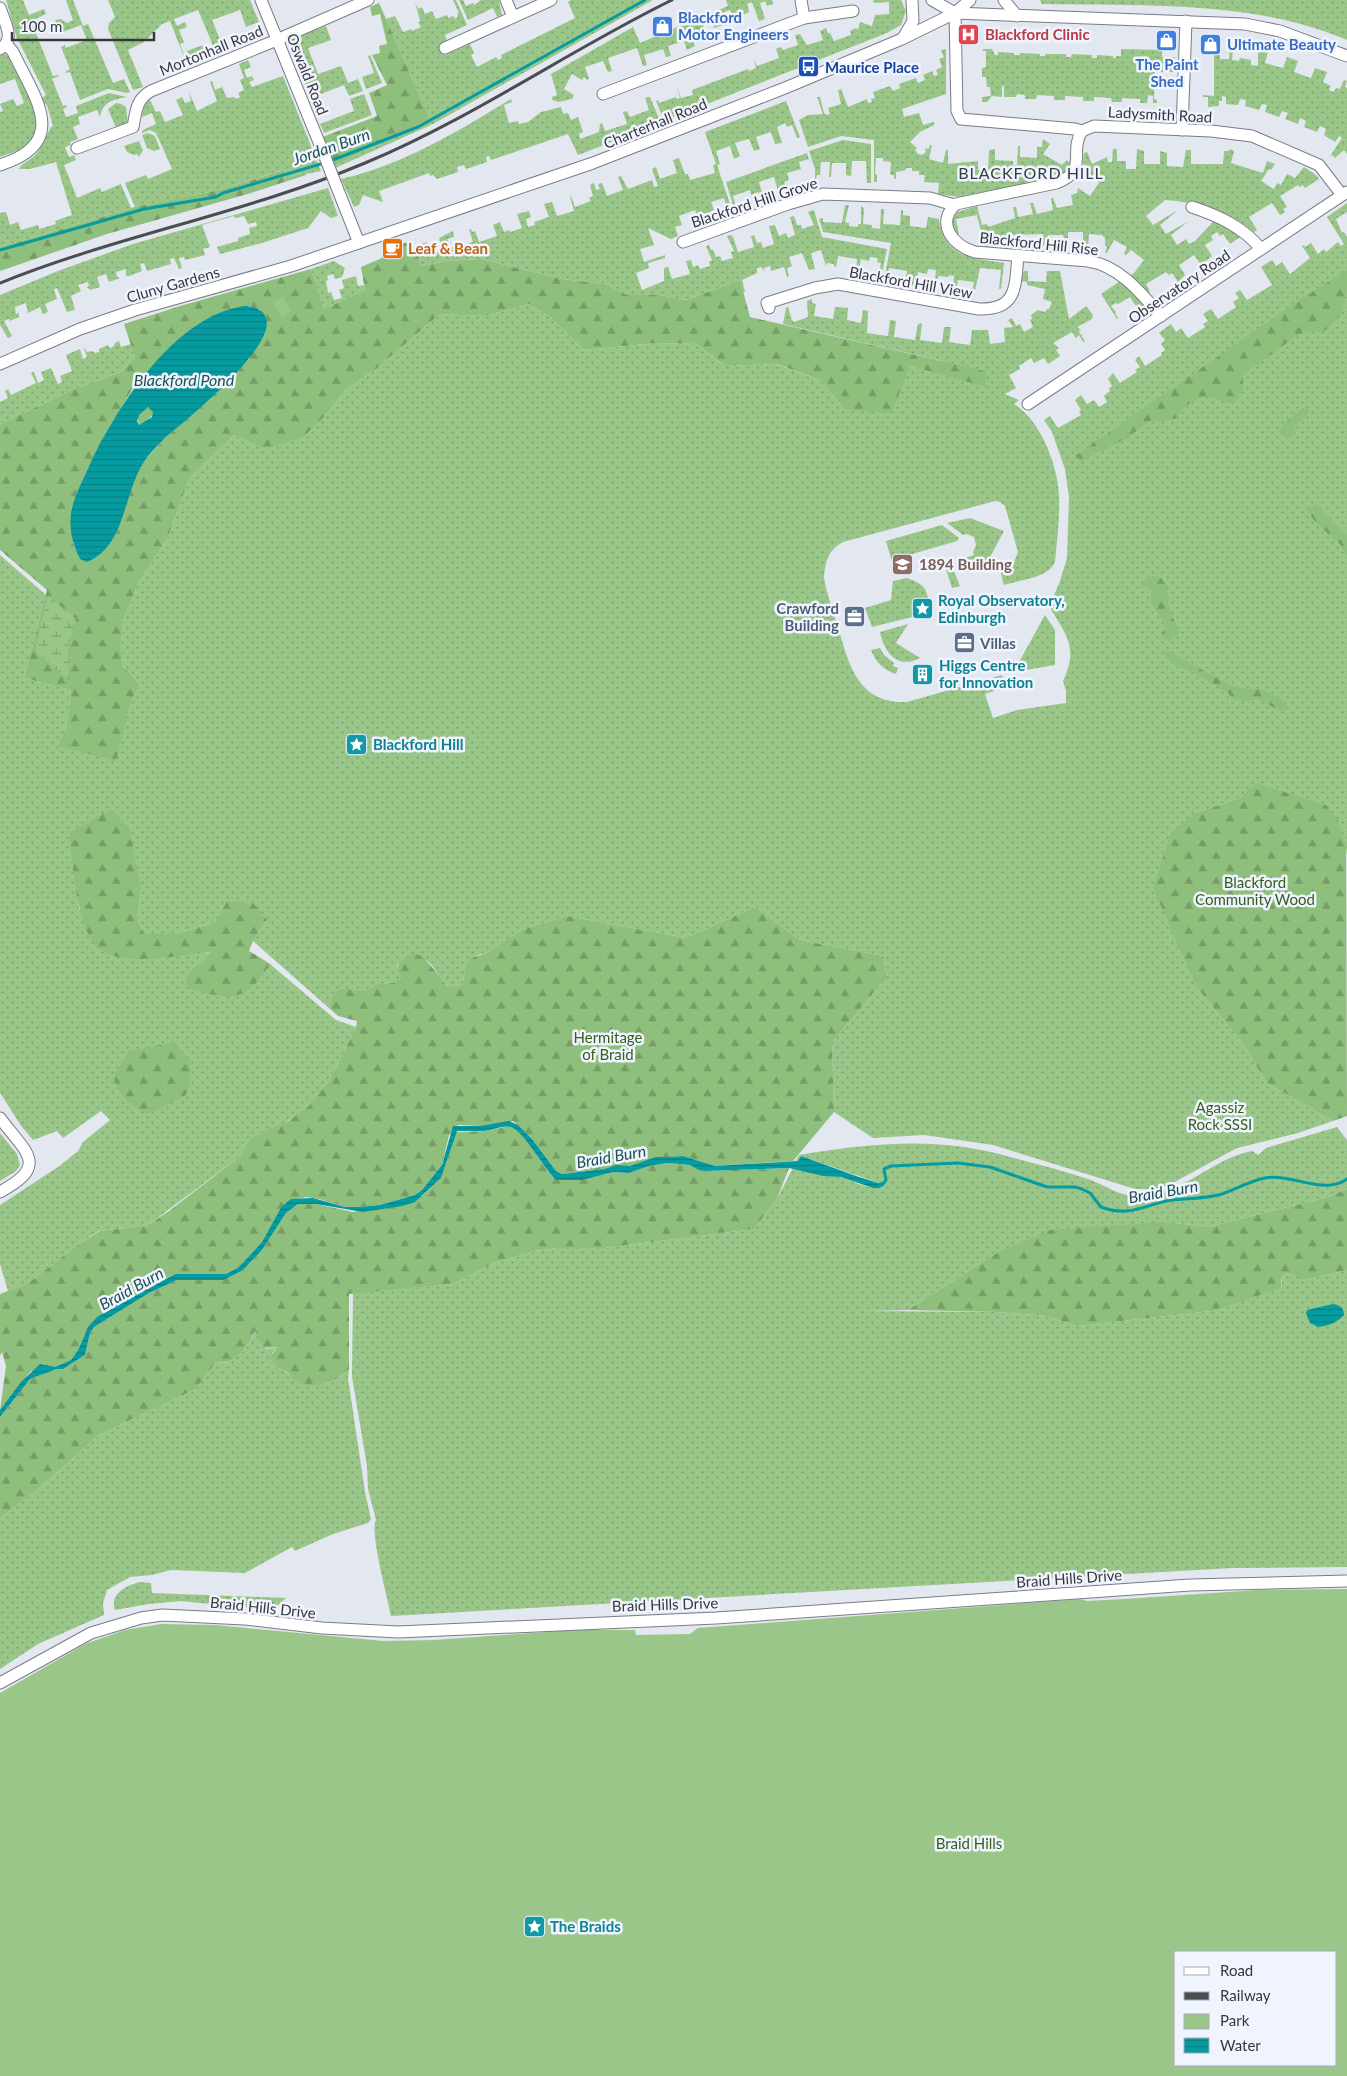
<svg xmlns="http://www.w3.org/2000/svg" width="1347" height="2076" viewBox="0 0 1347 2076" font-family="Lato,sans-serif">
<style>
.grass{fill:url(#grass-dots)}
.forest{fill:url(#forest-firs);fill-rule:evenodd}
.wetland{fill:url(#wetland-marsh)}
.park{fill:#9ac789;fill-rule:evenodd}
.water{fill:url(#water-rules);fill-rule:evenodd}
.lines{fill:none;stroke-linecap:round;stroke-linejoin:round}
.stream{stroke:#059ca1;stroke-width:3}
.minor-casing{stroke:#797c85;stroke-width:13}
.minor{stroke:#fff;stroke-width:11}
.rail{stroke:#4c4d52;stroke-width:3}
.minor-bridge-casing{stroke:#797c85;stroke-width:13;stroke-linecap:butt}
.minor-bridge{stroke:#fff;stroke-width:11}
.labels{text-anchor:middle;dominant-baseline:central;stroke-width:5;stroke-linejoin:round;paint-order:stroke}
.shop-label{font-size:15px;font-weight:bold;fill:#366cbe;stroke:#f0f4fe;text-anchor:start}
.health-label{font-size:15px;font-weight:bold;fill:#be3a42;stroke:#f0f4fe;text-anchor:start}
.street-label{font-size:15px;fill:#37383c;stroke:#f0f4fe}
.transit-label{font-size:15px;font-weight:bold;fill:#164399;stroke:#f0f4fe;text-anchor:start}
.food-label{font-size:15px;font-weight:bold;fill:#c56008;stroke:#f0f4fe;text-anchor:start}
.education-label{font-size:15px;font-weight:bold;fill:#785e54;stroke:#f0f4fe;text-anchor:start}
.culture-label{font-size:15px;font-weight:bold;fill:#0d838f;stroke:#f0f4fe;text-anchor:start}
.service-label{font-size:15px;font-weight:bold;fill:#4e5e75;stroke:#f0f4fe;text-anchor:end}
.park-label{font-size:15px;fill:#33601d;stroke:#f0f4fe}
.water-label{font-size:16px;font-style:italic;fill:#1c5052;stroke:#f0f4fe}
.neighbourhood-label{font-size:16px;letter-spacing:1px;fill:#383b43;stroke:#f0f4fe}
</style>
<defs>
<pattern id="grass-dots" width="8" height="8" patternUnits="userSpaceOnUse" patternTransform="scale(1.25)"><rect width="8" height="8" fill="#9ac789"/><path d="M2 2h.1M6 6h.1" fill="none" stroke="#7ea371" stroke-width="1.8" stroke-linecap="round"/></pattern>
<pattern id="forest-firs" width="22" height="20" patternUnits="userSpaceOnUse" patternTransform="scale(1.25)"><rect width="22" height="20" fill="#8fbf7c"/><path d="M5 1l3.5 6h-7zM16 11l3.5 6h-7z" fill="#769c67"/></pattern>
<pattern id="wetland-marsh" width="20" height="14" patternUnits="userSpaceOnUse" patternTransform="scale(1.25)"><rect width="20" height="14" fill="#9ac789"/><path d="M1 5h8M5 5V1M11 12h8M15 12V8" fill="none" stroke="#7ea371"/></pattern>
<pattern id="water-rules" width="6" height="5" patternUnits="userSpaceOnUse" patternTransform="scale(1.25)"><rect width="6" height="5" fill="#059ca1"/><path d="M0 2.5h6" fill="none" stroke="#078084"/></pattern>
</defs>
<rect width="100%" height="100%" fill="#e3e7f0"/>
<g class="grass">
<path d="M6 0H23L29 15 44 9 46 14 31 21 53 76 58 75 59 76 52 79 63 106 66 105 67 107 63 109 66 117 78 113 76 106 109 93 127 97C113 100 103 101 100 117L97 110 78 117 80 124 73 127 78 139 70 142 71 145 65 147 69 157 74 155 76 160 64 165 77 198 100 188 102 192 121 184 131 208 0 247V213L6 212 10 225 18 222 21 230 38 225 39 229 56 224 55 221 72 215 56 162 30 169H19C22 162 32 160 37 153 43 145 46 136 51 127L53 126 47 105 43 103 42 98 46 95 17 38Z"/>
<path d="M66 0H73L83 26 88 24 113 83 124 79 130 92 127 93 108 89 80 100 70 72 66 73 65 72 70 69 61 47 65 45 66 48 87 40 81 25 60 33 55 20 61 19 67 23 73 20Z"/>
<path d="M108 0H250L259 22 246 27 240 10 212 20 225 52 217 55 198 10 174 19 177 26 185 22 187 27 179 30 184 42 180 44 188 67 170 21 162 24 144 42 128 50 143 87 133 90 108 29 109 23 115 17Z"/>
<path d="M453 0H456L467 25 445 35 448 43 442 46 446 55 470 44 474 53 471 55 477 67 496 57 498 60 502 58 501 55 575 18 568 2 571 0H653L433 124 333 169 332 167 430 119 386 19 395 16 403 32 411 29 412 31 421 27 418 22 420 21 415 2 418 9 422 7 425 14 432 11 436 19 447 15 448 18 453 16 456 19 458 16 457 14 459 13Z"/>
<path d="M459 0H463L466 6 473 3 474 5 481 0H499L502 15 497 17 493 8 468 20Z"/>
<path d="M726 0H772L773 4 767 6 765 1 760 3 765 19 759 21 752 2 747 4 749 12 733 19 730 10 724 12 728 23 714 28 711 19 702 22 706 32 691 37 695 46 687 50 684 41 668 46 671 56 666 57 663 49 644 55 647 65 643 66 637 48 608 58 612 71 608 72 603 61 585 67 589 79 587 80 584 77 582 80 572 74 564 89 574 95 572 99 559 102 552 100V97L557 95 551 74 633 27 640 43 728 6Z"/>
<path d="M873 0H901L906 11 901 25 887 33 664 121 656 101 658 100 659 103 676 97 677 99 680 98 676 85 681 98 693 95 692 90 748 69 749 71 756 68 754 59 757 66 779 58 776 49 781 47 783 50 798 45 795 35 800 34 807 45 823 40 820 31 826 28 828 33H830L834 41 851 35 850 31 856 28 858 30 860 22 872 26 875 15 889 14V2L874 3Z"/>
<path d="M1040 0H1347V40C1254 0 1142 6 1042 4Z"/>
<path d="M326 26 331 40 308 48 318 74 341 66 348 83 358 79 363 91 349 96 344 85 310 98 289 40Z"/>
<path d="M203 45 208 59 193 65 187 51Z"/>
<path d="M1230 45 1240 46 1239 50 1233 49 1232 60 1239 61 1240 58 1251 60V65L1258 66V49L1268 52 1265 63 1283 68 1287 57 1298 61 1294 72 1311 78 1315 68 1327 72 1323 82 1331 86 1329 90 1333 92 1336 88 1340 89 1344 80 1347 81 1345 87 1347 88V154L1344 150 1335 158 1332 155 1329 158 1342 138 1339 136 1335 142 1324 135 1326 129 1320 126 1317 132 1304 127 1306 121 1300 118 1298 124 1285 119 1288 113 1282 111 1279 117 1265 112 1267 105 1262 104 1259 110 1245 106 1246 100 1240 99 1238 105 1226 104V97L1222 96V101H1219V106L1208 107V97H1203V95L1214 96V55H1220V59H1229Z"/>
<path d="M946 49V94L902 109 904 117 919 113 923 125 934 122V125L920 132 910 142 917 148 915 150 918 154 922 155 926 152 925 149 927 148 928 150 930 145H932L929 159 943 163 946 150H948V164L978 161V170H988L989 150 995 149V160L1013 161V165H1017L1018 146H1020V157L1037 158V147H1042L1043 139 1050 144 1043 154 1062 165 1067 160 1071 164 1069 171 1055 178 1053 170 1033 174 1035 182 958 197 938 194 939 183 924 182 925 175H919V171H912V168H906V170L896 172V179H894V175H890L891 162 883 161V158H876L875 174 877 175V182H874V140L841 136 808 147 799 120 808 115 823 114 817 97H820L824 113 827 115 830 114 828 108 841 104 838 90 841 89 848 107 867 99 868 103 872 102 871 99 875 98 873 92 890 86 893 91 900 88 899 84 916 78 918 83 925 80 923 75 932 71 934 76 938 75 936 70 942 67 939 59 944 57 941 50Z"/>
<path d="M983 49H992L995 55H998V52L1014 53V55H1020V53L1040 54V56H1045V54H1066V57H1071L1072 54 1092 55V58H1097V55L1113 56V58H1116V56H1121V49L1162 50V57H1175L1174 72H1155L1154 99 1157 100V103H1153V96L1148 95 1147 103H1140V99L1122 98V102H1112L1111 98 1094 97V101H1083V97L1065 96V100H1054V96L1037 95 1036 99H1025V95L1017 94 1016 97H1004V86H1002V97L992 96 987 102H982V97L991 96 990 87H987L986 77H982V68L986 67V51H983Z"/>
<path d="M5 54 8 56 36 111 38 128 28 147 0 157V112L3 111 0 104 13 99 17 106 24 103 15 79 0 84V56Z"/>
<path d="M370 55 382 83 366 89 362 77 374 73 368 56Z"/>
<path d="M248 60 251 67 244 70 247 78 252 76 254 80 249 82 252 87 283 76 321 171 306 174 305 172 284 179 280 171 219 190 135 207 125 183 146 175 148 179 172 169 156 133 150 130 142 133 143 130 156 124 152 113 142 117 145 102 150 100 156 112 160 111 165 122 183 115 176 100 182 97 185 103 191 101 189 92 197 111 217 101 210 82 212 81 215 90 222 87 227 98 234 97 237 99 240 97 238 93 244 90 240 80 244 78 239 64Z"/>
<path d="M364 94 372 115 324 133 320 124 354 111 350 99Z"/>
<path d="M650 97 661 123 578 155 568 134 491 160 489 156 486 157 487 162 466 169 464 165 457 167 458 172 437 179 433 175 430 176 429 173 379 191 383 202 363 195 359 205 354 207 341 179C401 166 459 131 511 99L512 102 504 105 509 123 518 121 519 124 528 122 541 112 561 107 563 114 568 113 571 120 578 117 583 132 579 134 580 139 599 132 600 124 602 123 605 131 627 124 623 112 627 111 630 117 649 110 645 98Z"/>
<path d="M786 101 800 137 797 138 792 125 787 127 785 123 777 127 782 143 775 144 771 132 756 137 760 149 754 151 749 139 735 143 740 156 734 159 730 146 716 151 720 164 717 165 730 204 726 205 724 198 711 202 714 210 703 215 705 220 701 221 700 219H698L695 210 679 216 682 225 675 227 678 236 671 239 648 228 654 245 640 249 644 262 665 255V258L648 263 649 268 636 273 642 290 664 281V268L668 267 672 279 690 274 686 261 691 260 693 267 698 265 700 269 710 266 709 262 712 260 706 246 709 245 711 250H713L716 257 720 256 722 261 733 258 731 252 734 251 727 236 731 235 733 237 738 252 754 247 751 236 754 235 757 243 761 242 763 248 774 244 769 226 775 225 779 236 786 233 788 238 795 235 790 217 794 216 797 225H801L802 229 814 225 808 212 814 210 822 237 887 249 880 283 879 273 881 263 877 262 878 258 870 257 869 261 861 259 859 270 856 269 857 259 838 256 836 267 834 266V264L827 263 826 266 821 250 811 253 815 269 809 270 802 253 789 257 792 266 787 268 789 276 787 277 784 267 771 271 770 266 764 268V271L761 267 757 268V273L742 280 745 292H743L740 280 686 300 660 295H627L605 284 562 279 481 259 447 261 421 266 413 247 427 242V244L422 246 426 257 443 250 439 238 453 231 454 237 447 239 450 247H453L455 253 461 251 459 246 473 242 469 229H471L472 232 475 231 479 242 497 236 493 225 500 222 504 232 509 230 510 232 522 228 517 214 529 211 531 217 526 219 528 227 535 225 534 222 549 217 544 204 552 202 557 216 574 211 570 196H571L575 207 591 201 589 198 593 196 590 185 594 183 596 190 600 189 598 184 602 183 607 196 623 190 618 177 621 176 628 189 652 180 654 187 658 186 652 169 656 167 660 179 677 173 673 160 679 158 685 174H688L690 180 715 173 713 165 716 164 705 132Z"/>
<path d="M116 103 121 104 126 107 128 124 116 128 108 109Z"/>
<path d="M148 133 155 136 160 149 154 151 147 148 142 135Z"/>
<path d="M843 140 871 144V183H867L866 161H852L851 176 846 175V163H832L831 177H829L830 162H821L820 175H817L815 182V169L809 151Z"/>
<path d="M139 141 143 150 139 157 137 154 134 155 127 152 124 146Z"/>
<path d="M1113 149H1117V161H1126V169H1136L1137 149 1144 151V164H1160V151L1167 153V166L1183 167 1186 150H1191V164H1223L1224 151H1229L1230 149 1234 151 1231 163 1263 173 1267 161 1275 164 1271 170 1269 169 1261 181 1274 189 1277 183 1281 185 1287 174 1295 178 1304 167 1316 175 1319 179 1305 188 1303 185 1299 187 1298 185 1280 196 1287 207 1283 209 1285 212 1280 215 1272 203 1249 217 1257 230 1254 232C1230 211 1196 202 1165 200L1146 216 1153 225 1178 210 1160 225 1166 234 1189 221 1171 235 1177 245 1186 239 1189 244 1195 241 1215 220 1243 235 1230 244 1223 234 1220 236 1217 232 1211 236 1213 240 1205 245 1212 256 1201 265 1194 255 1179 265 1185 275 1178 282 1172 273 1169 275 1166 272 1146 284 1150 292 1146 294 1129 276 1134 273 1144 260 1131 250 1126 255 1124 254 1127 247 1114 240 1107 253H1105L1107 246H1105V238L1102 235 1089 234 1088 250 1083 248V232H1068V238H1064L1063 235H1048L1047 246 1043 245V234L1012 235 1011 249H1004L1000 235 993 237 994 244 992 248H985L977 215 956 219 959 235 954 231 952 222 957 212 977 206 982 225 987 224 988 227 1015 218 1013 207H1016L1018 217 1033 214 1030 203H1033L1037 214 1053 210 1051 198H1053L1057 208 1073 205 1071 195 1077 193 1078 188 1090 196 1099 183 1087 175 1091 168 1083 164 1084 153 1087 152 1092 164 1107 157 1108 162H1112Z"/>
<path d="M807 153 812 170 809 159 799 162 801 169 787 173 789 180 784 182 787 189 784 186 778 188V191L774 177 759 182 763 196 760 197 758 192 751 195 750 190 733 196 736 207 734 208 726 182Z"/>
<path d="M328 188 338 216 331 218 321 211 308 228 265 242 220 254 217 247 238 241V238L250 234 249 228 257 226 256 222 248 224 244 216 235 218 234 216 202 225 210 247 203 249 205 255 185 260 184 257 179 258 182 268 179 269 174 258 170 259 171 264 147 271 144 263 140 264 142 271 129 276H126V269L116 272 117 277 120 278 109 282 106 274 97 277 100 287 90 290 87 287 89 286 88 282 78 285 81 291 71 296 75 310 67 312 57 288 54 289 57 299 45 304 48 312 43 314 40 307 28 313 26 303 15 307 16 314 19 313V317L10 321 9 319 4 321 12 336 8 338 0 325V295L58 271 133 244Z"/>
<path d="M1347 203V212L1336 219 1342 233 1344 232 1347 237V857L1346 847 1256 784 1240 798 1193 814 1197 988 1242 1042 1267 1083 1333 1121 1298 1133 1237 1148 1169 1185 1154 1189H1135L993 1145 924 1135 873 1138 834 1112 832 1042 887 977 883 956 800 940 755 907 686 938 567 916 523 929 488 952 478 955 465 968 463 983 457 987C453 987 450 987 446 985 438 980 436 969 430 963 422 955 405 952 399 963 395 968 399 972 401 977L398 981C392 983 386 983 379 985 374 985 370 990 364 990 344 990 336 983 329 1008L253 941 267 920 216 922 176 934H145L137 920 141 890 74 869 79 909 134 958H158L212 952 249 951 270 964 336 1020 356 1027 328 1083 319 1095 299 1114 280 1126 250 1138 238 1158 148 1225 99 1231 79 1244 28 1283 8 1291 0 1264V1205L58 1167 78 1151 83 1142 110 1120 101 1111 63 1138 57 1131 33 1140 22 1127 0 1093V555L46 595 24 678 71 690 66 730 128 712 139 683 123 666 121 645 123 621 138 584 168 537 189 479 234 435 267 448 325 416 345 390 376 369 440 314 485 316 529 304 549 316 584 350 656 343 697 344 725 366 775 364 821 380 844 409 910 366 986 386 942 361 783 324 786 308 788 307 792 320 794 322 808 317 807 301 812 299V303L816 304 814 316 833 319 835 307 848 308 847 320 861 323 863 310 868 311 867 333 888 336 890 320 896 321 894 337 915 340 918 324 922 323 920 340 942 343 944 327H951L949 342 970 345 972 330H988L990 344 1005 342 1004 328 1013 327 1008 320 1012 318 1016 326 1020 324 1024 332 1033 327 1030 320 1032 319 1031 315 1038 310 1045 312 1047 309H1049L1052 302 1043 299 1045 289 1027 285V282L1021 281 1024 271H1028V281L1046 282 1047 271H1060L1069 319 1086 306 1093 315 1092 319 1077 327 1081 330 1079 331 1080 334H1083L1081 335 1085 341 1083 342 1079 335 1076 338 1072 332 1053 343 1059 348 1056 350 1060 356 1048 364 1044 358 1034 363 1031 358 1019 366 1020 369 1009 375 1016 388 1005 394 1019 400 1014 404C1041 421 1058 466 1059 496 1060 517 1057 541 1055 562 1048 578 1020 580 1004 585L999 566 1014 562 1018 552 1005 506 1000 502 995 501 843 542C828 550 825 562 824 578 827 595 833 611 838 627 849 665 858 704 907 702L1002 675 1004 684 1022 678 1023 682 985 694 993 718 1017 710 1066 703V691L1063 681C1079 647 1066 635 1049 606L1059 584 1067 558 1069 497 1065 469 1052 432 1044 420 1050 416 1058 428 1081 415 1079 411 1081 410 1075 400 1081 395 1087 404 1094 400 1099 407 1107 402 1104 396 1110 391 1109 388 1112 386 1108 379 1113 373 1120 383 1137 372 1135 370 1140 367 1135 360 1139 356 1145 366 1162 355 1161 353 1165 350 1161 344 1165 340 1159 333 1171 324 1176 332 1181 328 1188 338 1205 327 1203 324 1208 321 1203 314 1211 309 1218 319 1236 307 1233 302 1239 298 1235 293 1240 290 1247 300 1272 285 1261 267 1272 260 1276 266 1282 262 1290 274 1310 258 1302 246 1304 245 1305 247 1311 243 1318 254 1324 249 1326 252 1338 242 1341 246 1344 244 1327 217Z"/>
<path d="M845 205H849L845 222 849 223V226L858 227V224H861V206L864 208 863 224 872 225V228L880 229 881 209H884L883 224 900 225 901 210H903V215L910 216V226L926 228 928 217 939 219C944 258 973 258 1004 263L1001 289H999L1001 270 980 268 974 295 972 294 974 282 958 280 956 292 953 291 954 276 949 275 948 277 938 276 936 289H934L936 270 928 269 927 274 918 272 916 286 905 283 907 271 889 268 886 282 884 281 891 243 823 232 819 219 823 218V222L842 223Z"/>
<path d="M334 261 345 268 342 277 335 279 333 274 327 276 328 280 326 281 328 293 331 292 334 300 342 298 339 290 344 288 342 280 356 276 358 286 364 285 365 290 324 309 311 269Z"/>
<path d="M1120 281 1144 305 1138 309 1130 297 1118 304 1116 303 1111 306 1116 312 1115 313 1118 318 1117 319 1101 294Z"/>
<path d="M119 341 121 347 131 344 135 357 123 371 70 391 0 424V402L8 398 5 391 8 389 11 395 36 383 31 373 34 372 38 383 44 380 41 372 51 368 58 384 62 382 60 376 72 371 66 355 80 349 83 359 87 357 83 346 87 352 92 351 95 353 99 352V349L108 345 110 348 114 346 115 343Z"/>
<path d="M970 518 1004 531 989 559 969 567 959 563V560L974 555 973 552 976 545 974 537 967 534 963 535 947 523Z"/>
<path d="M942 525 959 538 957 541 902 557 900 559 892 562 886 541Z"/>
<path d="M951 564 960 586 952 588 945 566Z"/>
<path d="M907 578C925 584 929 590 928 609L924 614 872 627 865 608 891 600 893 581Z"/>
<path d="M1045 615 1055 630V665L1020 671 1018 664Z"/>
<path d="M908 624 896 643 920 658C897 670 884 652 880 632Z"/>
<path d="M880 648 884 655 894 663 893 666 898 668 896 674C884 670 876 663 871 650Z"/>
<path d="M1337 1127 1347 1140V1189L1328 1197 1209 1227 1166 1222 995 1254 908 1310 867 1311 997 1312 1047 1316 1077 1326 1212 1311 1282 1283 1281 1278C1290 1270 1296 1274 1305 1280L1347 1270V1567L1233 1568 391 1616C388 1600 369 1529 376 1520L368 1489 367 1466 352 1377 353 1293 453 1284 492 1264 534 1251 558 1248H604L754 1229 777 1199 793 1168C808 1171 824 1174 839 1177 854 1180 871 1193 885 1185L801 1156 798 1161H796L799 1155C872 1143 938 1136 1010 1157 1037 1164 1064 1171 1091 1180 1107 1186 1118 1196 1137 1196 1182 1197 1210 1159 1252 1151L1258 1155 1266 1148Z"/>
<path d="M0 1133 17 1154 20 1165 16 1171 0 1181Z"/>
<path d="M256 1330 266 1349 278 1347 272 1353 271 1360C275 1368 283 1369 289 1374 310 1390 330 1388 349 1369L348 1378 365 1492 371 1519 368 1523 333 1534 295 1551 292 1547 245 1573 171 1570 152 1575 130 1577 107 1590 103 1603 104 1615 38 1644 0 1669V1518L38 1489 99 1435 196 1389 216 1362C220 1362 224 1364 228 1362 240 1358 251 1341 256 1330Z"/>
<path d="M140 1582 151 1583 152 1593 286 1598 273 1610 180 1601 149 1604 115 1610C109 1594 127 1585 140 1582Z"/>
</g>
<g class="forest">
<path d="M379 3 430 119 332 167 320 138 377 116 369 93 387 85 372 55 380 53 379 46 387 44 380 14 372 16 370 7Z"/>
<path d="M281 171 284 179 305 172 306 175 251 193 107 234 0 271V247L135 207 219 190Z"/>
<path d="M411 241 421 266 447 261 481 259 562 279 605 284 627 295H660L686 300 740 280 750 317 985 371 986 387 910 366 891 414 844 409 821 380 776 364 725 366 697 344 656 343 584 350 549 316 529 304 485 316 440 314 376 369 345 390 325 416 303 437 267 449 234 435 189 479 168 537 138 584 123 621 121 645 123 666 139 683 128 712 116 761 58 746 66 730 71 690 24 678 47 590 0 550V424L70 391 123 371 135 357 124 324 180 306 311 269 324 309 365 290 361 267 382 258 387 249ZM250 306 261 310 249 359 225 384 162 441 146 459 136 474 128 496 80 559 73 543 83 480 110 426 135 385 166 351 195 328 230 309Z"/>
<path d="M1347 270C1347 302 1347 314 1322 333L1311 331 1299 334 1243 375V390L1234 403C1225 404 1222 400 1215 398 1197 393 1184 406 1175 419L1161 421 1151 420 1127 438 1082 461 1075 456 1292 305Z"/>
<path d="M147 407 153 410 154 414 146 421 139 425 137 417Z"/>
<path d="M1303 408 1307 409 1309 412C1304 421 1294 422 1295 434L1291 438 1283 437 1279 432 1281 426Z"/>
<path d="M1317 504 1347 535V556L1340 544 1316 523 1306 509Z"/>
<path d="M1153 576 1161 578 1167 586 1169 608 1179 633 1173 640 1167 641 1161 634 1164 630V623L1151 603 1152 590 1140 585 1147 578Z"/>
<path d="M1166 650 1230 685 1244 689H1261L1286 702 1287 709 1281 711 1256 699 1245 701 1233 699 1227 692 1192 672 1174 664 1162 653Z"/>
<path d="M1256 783 1326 805 1339 822 1346 847 1347 1116 1333 1121 1267 1083 1242 1042 1197 988 1153 888 1170 835 1193 814 1240 798Z"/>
<path d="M112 809 130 830 141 890 137 920 145 934H176L216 922 227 901 254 904 267 920 253 941 249 951 270 964C256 986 244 1001 216 995 207 994 201 990 192 990L186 984C187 968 204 964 211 952 183 955 124 967 101 950 76 933 73 862 69 833Z"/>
<path d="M755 907 800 940 883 956 887 977 832 1042 834 1112 793 1161 715 1166 683 1156 667 1157 630 1166 616 1165 604 1169 562 1174 556 1171 532 1139 513 1121 479 1126 458 1125 449 1135 442 1165 422 1190 415 1195 380 1205 357 1207H345L319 1199 306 1197 285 1203 262 1242 239 1267 226 1274 172 1275 102 1314 85 1333 78 1350 71 1360 55 1367 31 1371 0 1410 6 1366 2 1352 0 1356V1294L28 1283 79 1244 100 1231 148 1225 169 1211 238 1158 250 1138 289 1121 308 1106 328 1083 356 1027 357 1021 338 1016 329 1008C336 982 343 990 364 990 369 990 372 987 376 985 384 982 395 986 401 977L397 971 399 962C423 939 433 974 447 986L457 987 463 983 465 968 470 959 488 952 523 929 567 916 686 938Z"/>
<path d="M177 1042 178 1047 190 1061V1081L186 1095 148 1114C130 1106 119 1096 113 1077L129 1051Z"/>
<path d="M509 1126C529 1133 540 1166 556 1180H583L613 1172 629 1173 649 1166 668 1163 690 1165 705 1171 789 1168 777 1199 754 1229 604 1248H558L534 1251 492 1264 453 1284 349 1294V1369C336 1382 316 1391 299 1382 294 1380 291 1375 287 1372 279 1368 273 1366 270 1357L278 1347 264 1348 255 1331C251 1341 240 1358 228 1362 224 1363 220 1362 216 1362L196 1389 99 1435 38 1489 0 1518V1417L30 1379 57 1369H63L85 1355 90 1333 94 1327 149 1293 177 1280H224L243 1270 262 1250 286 1213 298 1204H316L353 1212 422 1196 441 1178 456 1132 485 1131Z"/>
<path d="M1347 1189V1270L1305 1280C1295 1277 1291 1268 1281 1278V1285L1278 1289 1212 1311 1077 1326 1047 1316 997 1312 908 1310 995 1254 1050 1230 1166 1222 1209 1227 1328 1197Z"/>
</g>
<path class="wetland" d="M48 596 76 619 68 644 69 680 35 652Z"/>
<g class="park">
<path d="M283 297 291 311 282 317 273 303Z"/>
<circle cx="1220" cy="1116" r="17"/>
<path d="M1347 1589V2076H0V1693L85 1644 125 1630 161 1624 215 1625 383 1641 434 1640 573 1630H635L636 1635 690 1634 698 1628 1080 1599 1087 1601 1125 1599 1258 1590ZM1176 1952H1336V2065H1176Z"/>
</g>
<g class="water">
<path d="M244 306C251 306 260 308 264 314 285 342 183 422 164 439 157 446 149 454 144 462 123 493 126 546 87 562L80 559C72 543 68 526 72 508 76 492 85 476 91 462 119 404 175 316 244 306ZM148 407 153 412 152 417 139 425 137 421 139 415Z"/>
<path d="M509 1121 518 1125 532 1139 556 1171 562 1174 604 1169 616 1165 630 1166 656 1157H667L683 1156 715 1166 798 1161 801 1156 859 1177 885 1185 879 1188H873L841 1177 823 1176 789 1168 705 1171 699 1170 690 1165 668 1163 649 1166 629 1173 613 1172 583 1180H556C544 1169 524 1131 511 1127 503 1125 493 1130 484 1131 475 1131 466 1131 457 1131L441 1178 415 1202 402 1206 363 1212 316 1204H298L286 1213 262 1250 243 1270 224 1280H177L149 1293 94 1327 90 1333 85 1355 63 1369H57L30 1379 0 1417V1410L21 1382 40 1364 55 1367 71 1360 78 1350 88 1327 97 1317 171 1276 176 1274H226L239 1267 262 1242 282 1206 291 1199 313 1198 345 1207H357L380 1205 415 1195 422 1190 442 1165 453 1126H479Z"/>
<path d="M1333 1304C1340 1305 1344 1308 1344 1315 1337 1323 1328 1326 1318 1327L1310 1323 1306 1313 1307 1310Z"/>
</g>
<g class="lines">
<g class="stream">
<path d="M330 161 418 127 645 0"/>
<path d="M0 250 144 209 216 197 223 193 324 163"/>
<path d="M879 1185 884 1183 886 1180 884 1169 891 1166 958 1163 990 1167 1047 1187H1075L1082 1189 1090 1193 1101 1207C1130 1218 1146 1204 1172 1200 1189 1198 1206 1199 1222 1194 1236 1189 1250 1181 1265 1178 1292 1173 1325 1196 1347 1179"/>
</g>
<defs>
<g id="minor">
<path d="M261 0 325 157"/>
<path d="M506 0 513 17"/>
<path d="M932 0 955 13 1245 24 1280 31 1347 56"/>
<path d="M1004 0 1017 16"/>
<path d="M0 8C5 23 16 40 0 49"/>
<path d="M955 13 957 111 961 119 1075 129 1082 131 1094 126 1211 131 1252 136 1319 165 1342 195"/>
<path d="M804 18 853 11"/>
<path d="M903 38 913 21 912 0"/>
<path d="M445 48 551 0"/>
<path d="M603 94 804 18 801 0"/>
<path d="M1182 130 1186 21"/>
<path d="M1082 131C1068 152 1090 171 1056 183L956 204C935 223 953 246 975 252L1088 261C1120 266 1141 293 1161 316"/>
<path d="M77 148 133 127C136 112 136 99 151 91L272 42 368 0"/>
<path d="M0 165C71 143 35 98 13 52L7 45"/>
<path d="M336 185 359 243"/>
<path d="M1192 207C1219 216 1243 227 1261 249"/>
<path d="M683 242 788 204 823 194 930 198 954 205"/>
<path d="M769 308 767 303 815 288 838 284 979 309C1018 310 1015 286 1018 255"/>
<path d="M0 364 80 329 135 310 291 266 593 163 785 88 902 39 955 13 970 0"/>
<path d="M1028 404 1347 192"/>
<path d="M0 1118C26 1153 50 1165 0 1192"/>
<path d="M0 1683 91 1633 141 1618 162 1615 245 1619 322 1628 398 1632 716 1618 1190 1585 1347 1581"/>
</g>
</defs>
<use href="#minor" class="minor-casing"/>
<use href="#minor" class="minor"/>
<path class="rail" d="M0 283C119 235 247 213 365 163 473 118 568 51 672 0"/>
<defs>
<path id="minor-bridge" d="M325 157 336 185"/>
</defs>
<use href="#minor-bridge" class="minor-bridge-casing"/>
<use href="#minor-bridge" class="minor-bridge"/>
</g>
<defs>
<symbol id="shop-square" viewBox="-11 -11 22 22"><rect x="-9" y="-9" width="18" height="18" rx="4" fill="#3f7fe0" stroke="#f0f4fe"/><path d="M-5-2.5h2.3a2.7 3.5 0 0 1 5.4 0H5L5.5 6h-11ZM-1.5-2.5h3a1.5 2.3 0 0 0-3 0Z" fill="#fff"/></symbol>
<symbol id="hospital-square" viewBox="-11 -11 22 22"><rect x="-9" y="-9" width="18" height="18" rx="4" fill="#e0444e" stroke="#f0f4fe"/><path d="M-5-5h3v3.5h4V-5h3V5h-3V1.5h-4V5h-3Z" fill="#fff"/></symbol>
<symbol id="bus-square" viewBox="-11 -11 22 22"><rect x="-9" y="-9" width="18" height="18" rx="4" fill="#1a4fb4" stroke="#f0f4fe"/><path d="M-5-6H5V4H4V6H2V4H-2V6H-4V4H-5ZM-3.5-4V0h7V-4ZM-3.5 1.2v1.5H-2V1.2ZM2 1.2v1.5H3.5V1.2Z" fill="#fff"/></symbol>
<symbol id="cafe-square" viewBox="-11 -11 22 22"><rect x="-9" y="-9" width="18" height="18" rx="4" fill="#e8710a" stroke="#f0f4fe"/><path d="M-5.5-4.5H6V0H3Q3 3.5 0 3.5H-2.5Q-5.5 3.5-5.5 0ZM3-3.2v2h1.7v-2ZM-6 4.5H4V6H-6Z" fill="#fff"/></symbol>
<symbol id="university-square" viewBox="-11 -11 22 22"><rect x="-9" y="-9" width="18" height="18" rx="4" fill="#8d6e63" stroke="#f0f4fe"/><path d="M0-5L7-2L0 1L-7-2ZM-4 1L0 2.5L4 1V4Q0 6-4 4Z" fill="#fff"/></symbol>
<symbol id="sight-square" viewBox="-11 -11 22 22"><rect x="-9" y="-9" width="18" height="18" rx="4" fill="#0f9aa8" stroke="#f0f4fe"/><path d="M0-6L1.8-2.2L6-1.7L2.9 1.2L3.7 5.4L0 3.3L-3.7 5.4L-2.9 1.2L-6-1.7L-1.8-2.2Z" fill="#fff"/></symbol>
<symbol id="office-square" viewBox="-11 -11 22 22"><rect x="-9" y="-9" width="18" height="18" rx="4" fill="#5c6f8a" stroke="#f0f4fe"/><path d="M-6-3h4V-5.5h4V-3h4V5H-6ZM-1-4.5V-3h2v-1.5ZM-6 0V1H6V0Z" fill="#fff"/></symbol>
<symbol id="building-square" viewBox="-11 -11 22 22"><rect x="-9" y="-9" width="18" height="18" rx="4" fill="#0f9aa8" stroke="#f0f4fe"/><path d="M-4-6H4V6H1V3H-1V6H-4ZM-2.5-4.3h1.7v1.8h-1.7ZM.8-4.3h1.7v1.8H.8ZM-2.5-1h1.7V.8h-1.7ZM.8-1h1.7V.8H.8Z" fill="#fff"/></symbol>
</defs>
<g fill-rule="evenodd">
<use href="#shop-square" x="650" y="14" width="25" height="25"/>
<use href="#hospital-square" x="956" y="22" width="25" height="25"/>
<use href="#shop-square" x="1154" y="28" width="25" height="25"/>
<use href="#shop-square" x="1198" y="32" width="25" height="25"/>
<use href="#bus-square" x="796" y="54" width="25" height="25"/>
<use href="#cafe-square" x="380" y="236" width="25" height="25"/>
<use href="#university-square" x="890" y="552" width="25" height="25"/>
<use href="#sight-square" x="910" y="596" width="25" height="25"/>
<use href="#office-square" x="842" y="604" width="25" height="25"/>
<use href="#office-square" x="952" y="630" width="25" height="25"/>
<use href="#building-square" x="910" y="662" width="25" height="25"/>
<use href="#sight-square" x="344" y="732" width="25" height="25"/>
<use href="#sight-square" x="522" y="1914" width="25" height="25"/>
</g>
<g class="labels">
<g class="shop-label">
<text x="678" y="17">Blackford<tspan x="678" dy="17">Motor Engineers</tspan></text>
<text x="1227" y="44">Ultimate Beauty</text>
<text x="1167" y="64" text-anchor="middle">The Paint<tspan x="1167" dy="17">Shed</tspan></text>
</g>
<g class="health-label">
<text x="985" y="34">Blackford Clinic</text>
</g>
<g class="street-label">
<text transform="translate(211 50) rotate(-22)">Mortonhall Road</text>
<text transform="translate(308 74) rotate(68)">Oswald Road</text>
<text transform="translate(1160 114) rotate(3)">Ladysmith Road</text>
<text transform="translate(655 123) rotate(-22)">Charterhall Road</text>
<text transform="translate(754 202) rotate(-18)">Blackford Hill Grove</text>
<text transform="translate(1039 243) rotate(6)">Blackford Hill Rise</text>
<text transform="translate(911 282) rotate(10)">Blackford Hill View</text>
<text transform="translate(173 284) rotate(-16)">Cluny Gardens</text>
<text transform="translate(1179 286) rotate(-34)">Observatory Road</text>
<text transform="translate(1069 1578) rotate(-4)">Braid Hills Drive</text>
<text transform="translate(665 1604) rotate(-2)">Braid Hills Drive</text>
<text transform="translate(263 1607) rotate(6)">Braid Hills Drive</text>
</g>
<g class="transit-label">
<text x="825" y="67">Maurice Place</text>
</g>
<g class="food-label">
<text x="408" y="248">Leaf &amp; Bean</text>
</g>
<g class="education-label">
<text x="919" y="564">1894 Building</text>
</g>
<g class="culture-label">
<text x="938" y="600">Royal Observatory,<tspan x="938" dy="17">Edinburgh</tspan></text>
<text x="939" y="665">Higgs Centre<tspan x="939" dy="17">for Innovation</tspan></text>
<text x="373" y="744">Blackford Hill</text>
<text x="550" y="1926">The Braids</text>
</g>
<g class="service-label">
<text x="839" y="608">Crawford<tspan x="839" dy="17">Building</tspan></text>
<text x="980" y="643" text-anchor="start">Villas</text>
</g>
<g class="park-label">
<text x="1255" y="882">Blackford<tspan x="1255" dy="17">Community Wood</tspan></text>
<text x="608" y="1037">Hermitage<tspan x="608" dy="17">of Braid</tspan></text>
<text x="1220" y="1107">Agassiz<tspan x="1220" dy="17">Rock SSSI</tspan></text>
<text x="969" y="1843">Braid Hills</text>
</g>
<g class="water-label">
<text transform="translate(331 146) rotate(-19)">Jordan Burn</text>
<text x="184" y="379">Blackford Pond</text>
<text transform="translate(611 1156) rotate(-10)">Braid Burn</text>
<text transform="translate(1163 1191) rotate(-10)">Braid Burn</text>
<text transform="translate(131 1288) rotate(-29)">Braid Burn</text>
</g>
<g class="neighbourhood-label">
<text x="1031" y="172">BLACKFORD HILL</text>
</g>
</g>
<rect x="1174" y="1951" width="162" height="115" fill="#f0f4fe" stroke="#a6a9b0"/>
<rect x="1184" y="1967" width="25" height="8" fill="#ffffff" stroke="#a6a9b0"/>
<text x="1220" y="1976" font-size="15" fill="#37383c">Road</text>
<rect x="1184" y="1992" width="25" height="8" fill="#4c4d52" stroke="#a6a9b0"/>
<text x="1220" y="2001" font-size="15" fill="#37383c">Railway</text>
<rect x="1184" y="2014" width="25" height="15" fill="#9ac789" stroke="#a6a9b0"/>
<text x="1220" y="2026" font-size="15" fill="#37383c">Park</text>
<rect x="1184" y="2038" width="25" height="15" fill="url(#water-rules)" stroke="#a6a9b0"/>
<text x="1220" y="2051" font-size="15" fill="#37383c">Water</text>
<path d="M12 32v8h142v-8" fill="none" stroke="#37383c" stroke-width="2.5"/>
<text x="20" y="32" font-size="15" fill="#37383c" stroke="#f0f4fe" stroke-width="4" paint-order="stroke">100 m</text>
</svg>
